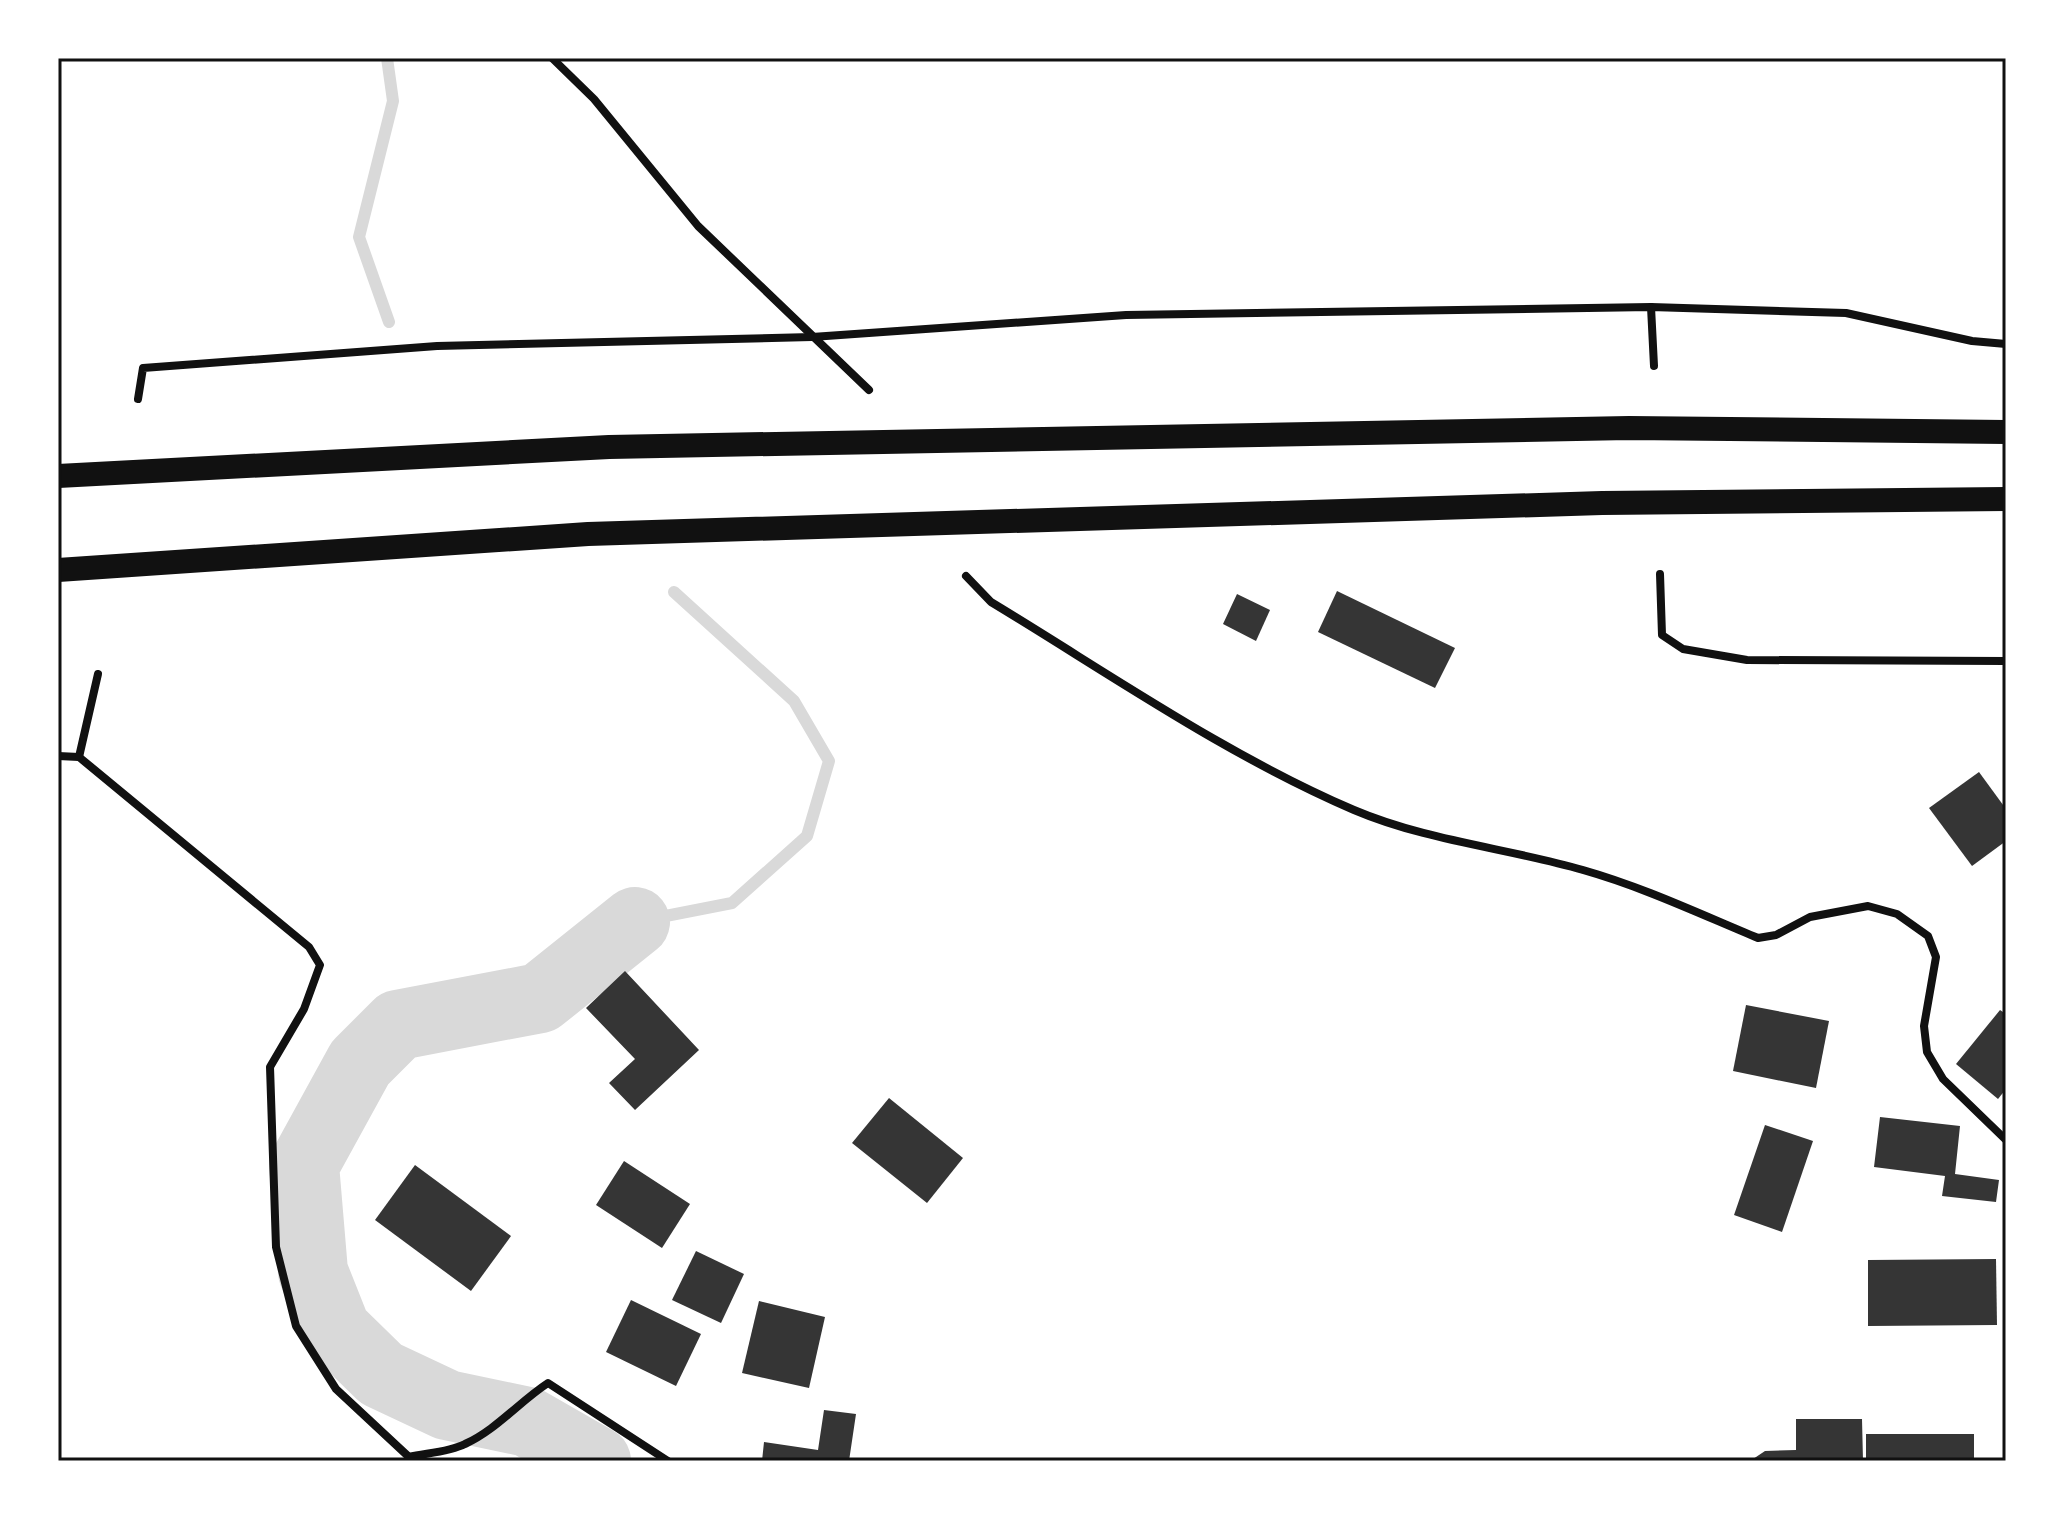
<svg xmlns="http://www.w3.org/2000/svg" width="2064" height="1519" viewBox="0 0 2064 1519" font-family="'Fira Sans',sans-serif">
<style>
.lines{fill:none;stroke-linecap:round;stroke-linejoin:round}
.stream{stroke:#d9d9d9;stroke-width:12}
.river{stroke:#d9d9d9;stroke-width:70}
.building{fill:#353535}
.minor{stroke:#111;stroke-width:8}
.motorway{stroke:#111;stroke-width:24}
.neatline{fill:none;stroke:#111;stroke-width:3}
</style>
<rect width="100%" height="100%" fill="#fff"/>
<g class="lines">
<g class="stream">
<path d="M387 58 393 101 359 237 389 322"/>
<path d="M635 922 732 903 807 836 829 761 794 701 674 592"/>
</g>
<path class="river" d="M596 1461 528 1422 447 1405 381 1374 336 1330 313 1272 304 1165 360 1063 398 1025 540 998 635 922"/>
</g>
<g class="building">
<path d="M1337 591 1455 648 1435 688 1318 632Z"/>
<path d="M1237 594 1270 610 1256 641 1223 624Z"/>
<path d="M1979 772 2006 809V841L1972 866 1929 808Z"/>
<path d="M625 971 699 1050 635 1110 609 1083 635 1059 586 1008Z"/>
<path d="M1746 1005 1829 1021 1816 1088 1733 1071Z"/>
<path d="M2000 1010 2006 1014V1089L1998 1099 1956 1064Z"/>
<path d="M889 1098 963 1158 927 1203 852 1143Z"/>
<path d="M1880 1117 1960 1126 1955 1174 1999 1180 1996 1202 1942 1196 1945 1176 1874 1167Z"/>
<path d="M1765 1125 1813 1141 1782 1232 1734 1215Z"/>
<path d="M624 1161 690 1204 662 1248 596 1205Z"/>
<path d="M415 1165 511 1236 471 1291 375 1220Z"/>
<path d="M696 1251 744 1274 721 1323 672 1300Z"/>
<path d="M1996 1259 1997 1325 1868 1326V1260Z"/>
<path d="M631 1300 701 1334 676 1386 606 1352Z"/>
<path d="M759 1301 825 1317 809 1388 742 1373Z"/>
<path d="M824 1410 856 1414 849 1461H762L764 1442 818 1450Z"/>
<path d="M1796 1419H1862L1863 1461H1750L1765 1451 1796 1450Z"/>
<rect x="1866" y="1434" width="108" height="27"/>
</g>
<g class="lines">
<g class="minor">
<path d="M552 58 594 99 698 226 869 390"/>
<path d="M1651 307 1654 366"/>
<path d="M138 399 143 368 437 346 812 337 1126 315 1651 307 1846 313 1972 341 2006 344"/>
<path d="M1660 574 1662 635 1683 649 1747 660 2006 661"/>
<path d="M966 576 991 602C1110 674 1226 755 1354 810 1427 841 1507 848 1583 870 1643 887 1700 914 1758 938L1776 935 1810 917 1868 906 1897 914 1928 936 1936 957 1924 1026 1927 1052 1943 1079 2006 1140"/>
<path d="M58 756 79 757 309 947 320 965 304 1009 270 1067 276 1247 296 1326 336 1389 409 1457"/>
<path d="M79 757 98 674"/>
<path d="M409 1457C427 1453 449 1452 465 1444 496 1430 519 1402 548 1383L668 1461"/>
</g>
<g class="motorway">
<path d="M58 476 609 447 1629 428 2006 432"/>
<path d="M58 570 588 534 1602 503 2006 499"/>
</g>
</g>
<rect width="2064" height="1519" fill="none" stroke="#ffffff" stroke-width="120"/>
<rect x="60" y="60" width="1944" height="1399" class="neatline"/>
</svg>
